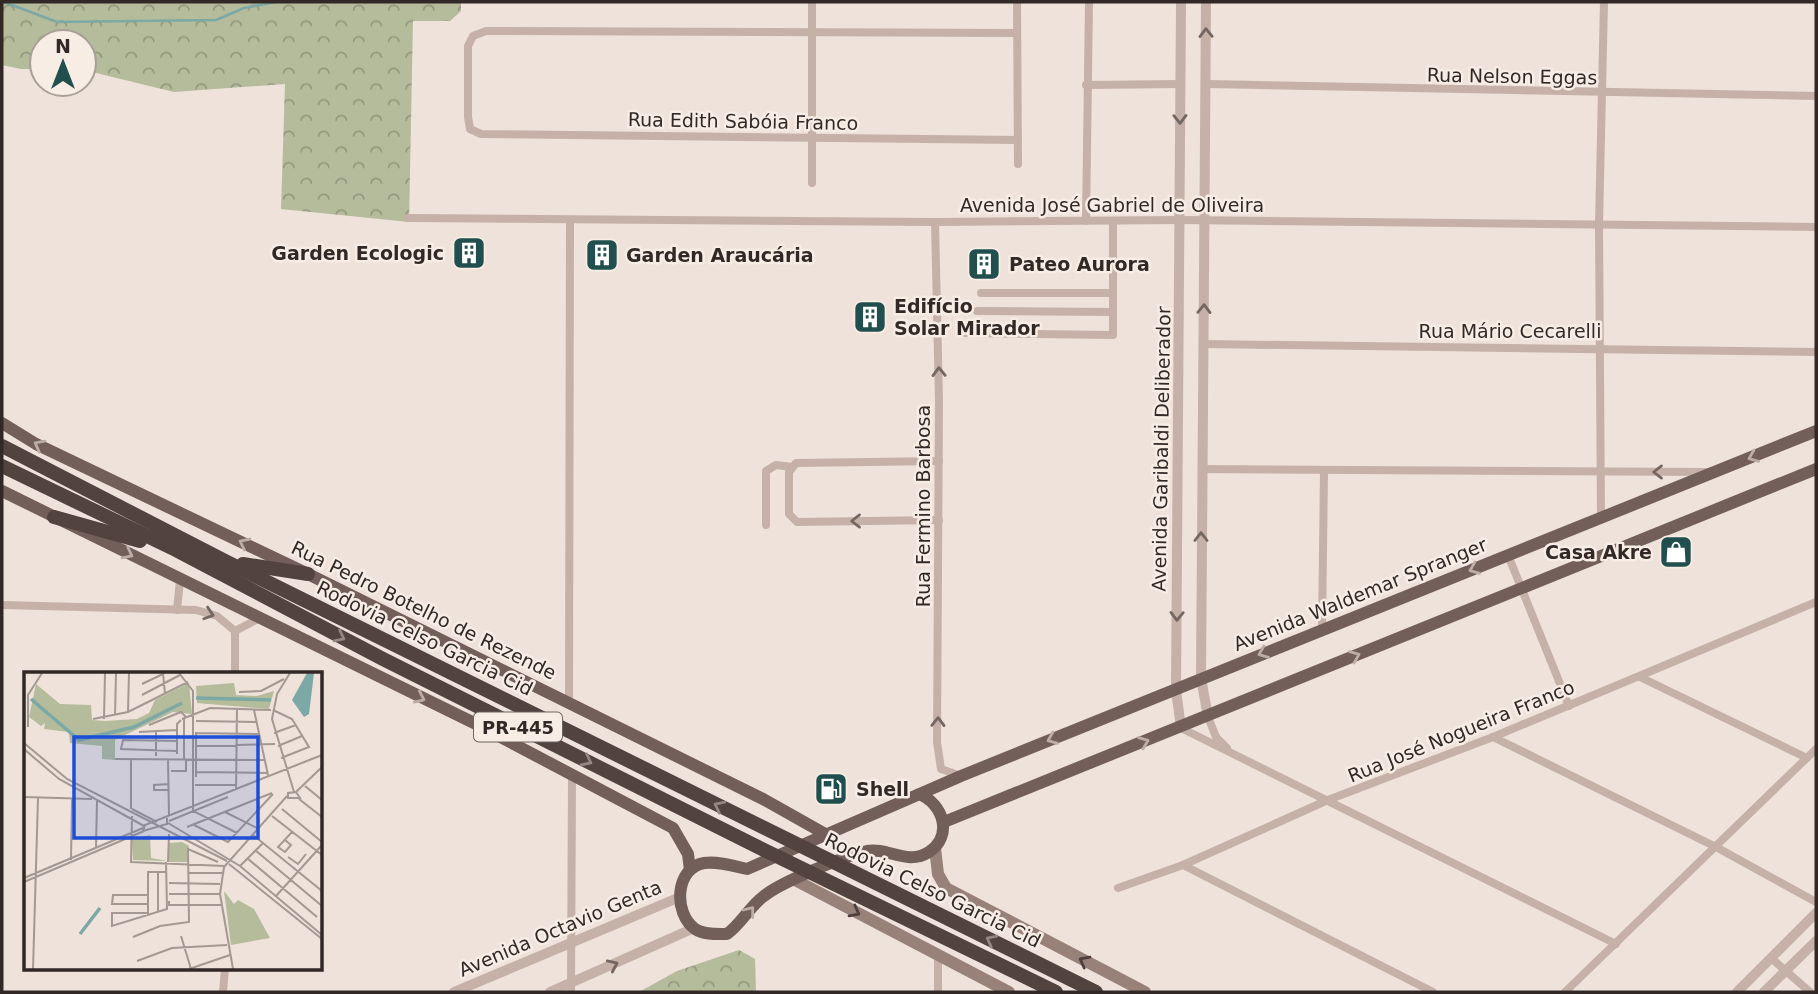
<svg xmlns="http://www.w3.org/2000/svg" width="1818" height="994" viewBox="0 0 1818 994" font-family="'DejaVu Sans',sans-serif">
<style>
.forest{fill:url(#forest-crowns)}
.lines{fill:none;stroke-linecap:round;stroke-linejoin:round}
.stream{stroke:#7ca8a5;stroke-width:2.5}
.minor{stroke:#c5b1a7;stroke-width:8}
.tertiary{stroke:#c5b1a7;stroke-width:10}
.secondary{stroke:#988179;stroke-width:12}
.primary{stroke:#735f59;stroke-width:12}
.motorway{stroke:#52433f;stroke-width:14}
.oneway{stroke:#746661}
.oneway2{stroke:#bcada6}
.oneway3{stroke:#948781}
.oneway4{stroke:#4c3f3c}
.labels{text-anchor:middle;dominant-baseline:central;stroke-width:5;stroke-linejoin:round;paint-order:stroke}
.shield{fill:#f7ede5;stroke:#6d6460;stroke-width:2}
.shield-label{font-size:18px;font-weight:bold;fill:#322927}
.street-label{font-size:19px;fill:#322927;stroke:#f7ede5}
.poi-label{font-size:19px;font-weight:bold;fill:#322927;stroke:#f7ede5;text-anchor:start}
.inset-river{fill:none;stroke:#7ca8a5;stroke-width:3.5}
.inset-road{fill:none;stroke:#a39892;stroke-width:2}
.view{fill:#1d4ed8;fill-opacity:0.15;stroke:#1d4ed8;stroke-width:3.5}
.inset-edge{fill:none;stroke:#322927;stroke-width:3.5}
</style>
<defs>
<pattern id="forest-crowns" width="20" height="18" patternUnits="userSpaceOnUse" patternTransform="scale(1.75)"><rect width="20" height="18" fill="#b4bc9b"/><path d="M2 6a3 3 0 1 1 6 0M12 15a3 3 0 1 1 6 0" fill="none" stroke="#93997e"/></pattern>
</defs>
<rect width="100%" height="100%" fill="#eee2da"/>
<g class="forest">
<path d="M2 2H461V11L450 21H413L409 222 281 209 285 84 174 92 84 70V42H42V69H21L2 65Z"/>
<path d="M739 950 755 959 756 992H639L677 971Z"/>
</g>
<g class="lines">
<path class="stream" d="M4 2 57 22 216 20 244 8 276 2"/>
<g class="minor">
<path d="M812 2V183"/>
<path d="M1017 2 1018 164"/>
<path d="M1017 33 486 31 473 36 468 46V117L470 129 481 134 1018 140"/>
<path d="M1207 84 1816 96"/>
<path d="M1086 85 1180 84"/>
<path d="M408 218 935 222 1181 220 1816 227"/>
<path d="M1086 221 1089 2"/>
<path d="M935 222 939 400 937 742 941 769 961 776"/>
<path d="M981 293H1113"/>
<path d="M977 311 1113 312"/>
<path d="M964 333 1113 335V221"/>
<path d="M1204 344 1816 352"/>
<path d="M1202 469 1706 472"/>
<path d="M1601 518 1599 224 1604 2"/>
<path d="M939 520 797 522 789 514V472L796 463 939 461"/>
<path d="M766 525V471L776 465 792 467"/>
<path d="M1508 555 1569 706"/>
<path d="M2 605 196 610 217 616 235 631"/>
<path d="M177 610 180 580"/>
<path d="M1322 629 1324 471"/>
<path d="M235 631 258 619"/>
<path d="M235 674V631"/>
<path d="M1640 677 1807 758"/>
<path d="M569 703 570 220"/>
<path d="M1208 717 1216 737 1227 748"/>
<path d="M1181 728 1616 944"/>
<path d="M1493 737 1716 847 1816 902"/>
<path d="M1183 865 1433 992"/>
<path d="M1118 888 1183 865 1328 800 1493 737 1816 602"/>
<path d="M1771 958 1810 992"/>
<path d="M223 992 225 968"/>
<path d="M571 992 572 774"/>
<path d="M938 992V956"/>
<path d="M1565 992 1816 749"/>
</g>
<g class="tertiary">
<path d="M1206 2 1201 678 1208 717"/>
<path d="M1181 728 1176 690 1181 2"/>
<path d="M454 992 680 897"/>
<path d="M550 992 694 928"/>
<path d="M1737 992 1816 913"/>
<path d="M1764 992 1816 941"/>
</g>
<g class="secondary">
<path d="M935 848 938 874 946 888 1145 992"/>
<path d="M795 880 1009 992"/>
</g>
<g class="primary">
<path d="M2 423 36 444 308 574 763 799 827 835"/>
<path d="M2 491 472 722 673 828 688 854 690 870"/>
<path d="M919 794C944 804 953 836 929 852 907 866 888 847 867 851 845 856 781 882 764 896 749 907 742 923 727 934 717 934 704 935 695 929 673 913 675 868 704 863 719 861 733 866 747 869L961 776 1816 431"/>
<path d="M944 822 1816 469"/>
</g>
<g class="motorway">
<path d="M2 446 227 562 1096 992"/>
<path d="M2 466 176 550 383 659 758 847 1056 992"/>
<path d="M54 517 140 541"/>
<path d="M243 564 308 574"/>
</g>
</g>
<defs><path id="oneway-chevron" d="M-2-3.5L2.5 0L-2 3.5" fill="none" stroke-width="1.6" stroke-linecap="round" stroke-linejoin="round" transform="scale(1.75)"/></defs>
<g class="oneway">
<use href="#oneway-chevron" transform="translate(1206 33) rotate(-91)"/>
<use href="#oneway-chevron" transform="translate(1180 119) rotate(89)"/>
<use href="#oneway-chevron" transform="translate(1204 309) rotate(-89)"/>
<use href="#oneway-chevron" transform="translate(939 372) rotate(-91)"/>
<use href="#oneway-chevron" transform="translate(1658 472) rotate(180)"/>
<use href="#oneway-chevron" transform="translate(856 521) rotate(180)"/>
<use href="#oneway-chevron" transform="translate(1201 537) rotate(-90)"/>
<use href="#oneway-chevron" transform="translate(209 614) rotate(18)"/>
<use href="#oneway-chevron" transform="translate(1177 616) rotate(91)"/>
<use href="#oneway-chevron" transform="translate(938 722) rotate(-89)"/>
<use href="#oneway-chevron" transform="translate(613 965) rotate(-24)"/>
</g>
<g class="oneway2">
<use href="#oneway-chevron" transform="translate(39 445) rotate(-152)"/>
<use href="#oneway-chevron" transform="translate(1753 457) rotate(158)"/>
<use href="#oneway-chevron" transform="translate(244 543) rotate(-154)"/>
<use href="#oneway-chevron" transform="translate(128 554) rotate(27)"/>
<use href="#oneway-chevron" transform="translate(1474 569) rotate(158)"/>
<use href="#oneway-chevron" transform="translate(1263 653) rotate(158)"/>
<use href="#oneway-chevron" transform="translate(1355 656) rotate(-22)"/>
<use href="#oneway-chevron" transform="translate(420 698) rotate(25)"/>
<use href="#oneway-chevron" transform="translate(1052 739) rotate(158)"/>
<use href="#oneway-chevron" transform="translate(1144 742) rotate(-21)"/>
<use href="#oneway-chevron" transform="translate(750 911) rotate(-52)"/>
</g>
<g class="oneway3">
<use href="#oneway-chevron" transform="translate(340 637) rotate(27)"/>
<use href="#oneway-chevron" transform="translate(587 761) rotate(27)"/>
<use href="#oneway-chevron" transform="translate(719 806) rotate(-153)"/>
<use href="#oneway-chevron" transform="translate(991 940) rotate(-153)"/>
</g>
<g class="oneway4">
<use href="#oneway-chevron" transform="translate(855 912) rotate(28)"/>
<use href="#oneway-chevron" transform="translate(1084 961) rotate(-152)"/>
</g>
<defs>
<symbol id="building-square" viewBox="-11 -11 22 22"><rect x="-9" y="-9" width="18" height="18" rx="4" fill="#214f4d" stroke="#f7ede5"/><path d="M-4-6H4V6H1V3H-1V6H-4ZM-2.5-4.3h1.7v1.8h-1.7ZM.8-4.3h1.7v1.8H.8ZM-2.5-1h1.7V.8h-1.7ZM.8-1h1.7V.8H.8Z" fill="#fff"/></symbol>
<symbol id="shop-square" viewBox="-11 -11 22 22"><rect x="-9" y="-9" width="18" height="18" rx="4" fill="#214f4d" stroke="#f7ede5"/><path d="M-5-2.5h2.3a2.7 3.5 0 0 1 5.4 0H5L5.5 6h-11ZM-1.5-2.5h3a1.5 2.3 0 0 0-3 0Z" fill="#fff"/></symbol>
<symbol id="fuel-square" viewBox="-11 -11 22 22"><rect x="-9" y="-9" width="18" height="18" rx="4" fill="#214f4d" stroke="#f7ede5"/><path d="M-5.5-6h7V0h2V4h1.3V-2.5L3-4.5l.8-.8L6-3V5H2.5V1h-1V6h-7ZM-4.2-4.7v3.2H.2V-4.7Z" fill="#fff"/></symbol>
</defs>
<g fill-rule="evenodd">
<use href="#building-square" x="450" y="234" width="38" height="38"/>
<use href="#building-square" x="583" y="236" width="38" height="38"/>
<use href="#building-square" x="965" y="245" width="38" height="38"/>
<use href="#building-square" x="851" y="298" width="38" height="38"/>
<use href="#shop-square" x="1657" y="533" width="38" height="38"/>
<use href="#fuel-square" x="812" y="770" width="38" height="38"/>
</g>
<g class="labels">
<rect class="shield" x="474" y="712.5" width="88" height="29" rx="5"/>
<g class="shield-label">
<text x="518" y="727">PR-445</text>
</g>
<g class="street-label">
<text transform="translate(1512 76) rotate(1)">Rua Nelson Eggas</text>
<text transform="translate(743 121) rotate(1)">Rua Edith Sabóia Franco</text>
<text x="1112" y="205">Avenida José Gabriel de Oliveira</text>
<text x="1510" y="331">Rua Mário Cecarelli</text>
<text transform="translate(1161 449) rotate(-89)">Avenida Garibaldi Deliberador</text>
<text transform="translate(923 506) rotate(-90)">Rua Fermino Barbosa</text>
<text transform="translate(1360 594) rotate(-22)">Avenida Waldemar Spranger</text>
<text transform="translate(424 610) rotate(26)">Rua Pedro Botelho de Rezende</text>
<text transform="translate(425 638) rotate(26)">Rodovia Celso Garcia Cid</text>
<text transform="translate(1461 731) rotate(-22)">Rua José Nogueira Franco</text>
<text transform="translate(933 890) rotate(26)">Rodovia Celso Garcia Cid</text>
<text transform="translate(560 928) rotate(-23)">Avenida Octavio Genta</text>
</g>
<g class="poi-label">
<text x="444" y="253" text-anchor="end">Garden Ecologic</text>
<text x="626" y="255">Garden Araucária</text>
<text x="1009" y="264">Pateo Aurora</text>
<text x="894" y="306">Edifício<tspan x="894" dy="22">Solar Mirador</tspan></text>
<text x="1652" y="552" text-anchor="end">Casa Akre</text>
<text x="856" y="789">Shell</text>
</g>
</g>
<g transform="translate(24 672)">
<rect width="298" height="298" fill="#eee2da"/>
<path d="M165 11 168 42 149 40 97 65 91 68V88L78 87V74L46 71 45 60 20 57 21 51 17 54 5 45 12 12 36 32 67 33 68 48 81 49 113 47 125 41 131 28ZM210 11 212 23 233 24 250 19 245 37 173 31 172 14ZM126 163 127 186 143 189 109 188 108 168ZM158 170 165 174 164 190H145V171ZM200 219 210 232 214 228 230 237 246 266 207 273Z" fill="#b4bc9b"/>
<path d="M283 1H290L285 42 280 45 268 28Z" fill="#7ca8a5"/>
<path class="inset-river" d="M172 26 247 28M7 27 55 68 110 55 158 31M56 262 76 236"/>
<path class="inset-road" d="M139 1 141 22M155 1 169 19V139L213 161M266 1 253 22 248 47 270 120M118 12 139 2M215 20 237 19 260 7M118 23 156 3M230 38 244 103M249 38 268 47 285 75 257 86M104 40 105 1M91 44 92 1M69 47 104 40 164 10M80 47 81 1M158 47 186 36 247 38M172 49 233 50M125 53 157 40 163 46M4 55V23L18 1M115 60 153 58M172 61 236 62M250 61 272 53M153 69 99 68 97 77 153 79M0 71 43 107 203 189M172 74 251 72M254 74 278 64M0 77 35 107 120 154M153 82V52L157 48M132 84V58M91 87 240 88M160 87V47M144 88 145 143M147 99H162V88M172 100 243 101M172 105V60M171 113H211M281 114 298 128M145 118H130V113L145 112M212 118 213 37M272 120 276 126H264V121L272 120 298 95M0 125 68 127M275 127 298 145M107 137V88M108 137 133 150M258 137 298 170M201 140 235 157M108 144 107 190 200 194M248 144 298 183M143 146V152L119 159 121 153 298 83M145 149 204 125M144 151 216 194 298 263M170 153 204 170 249 122M163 155 248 121M229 163 298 219M261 168 267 173 261 180 254 175 268 160M72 176 73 129M231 178 298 234M264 185 274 192 282 182M223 186 293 245M47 188 48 127M144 190 145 162M205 192 298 267M216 194 239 171M134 200V240M164 201H198M0 206 119 156M0 210 120 159M145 211 196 212M145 222H196M252 224 298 173M145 229V233H197M124 232H88L89 223H124M124 241H88V254L143 237 142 190M124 243V200H143M157 264 167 297M109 265 136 254 165 250 164 177 194 190M113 289 148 276 203 273M9 297 14 126M165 297 206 283M209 297 196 222 200 195 263 124"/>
<path class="view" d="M50 65H234V166H50Z"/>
<rect width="298" height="298" class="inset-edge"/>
</g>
<rect width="1818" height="994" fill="none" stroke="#322927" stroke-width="7"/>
<g transform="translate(63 63)"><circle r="33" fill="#f7ede5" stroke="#a89f99" stroke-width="2"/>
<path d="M0-5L12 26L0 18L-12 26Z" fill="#214f4d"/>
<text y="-10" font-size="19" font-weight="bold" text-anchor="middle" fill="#322927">N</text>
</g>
</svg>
